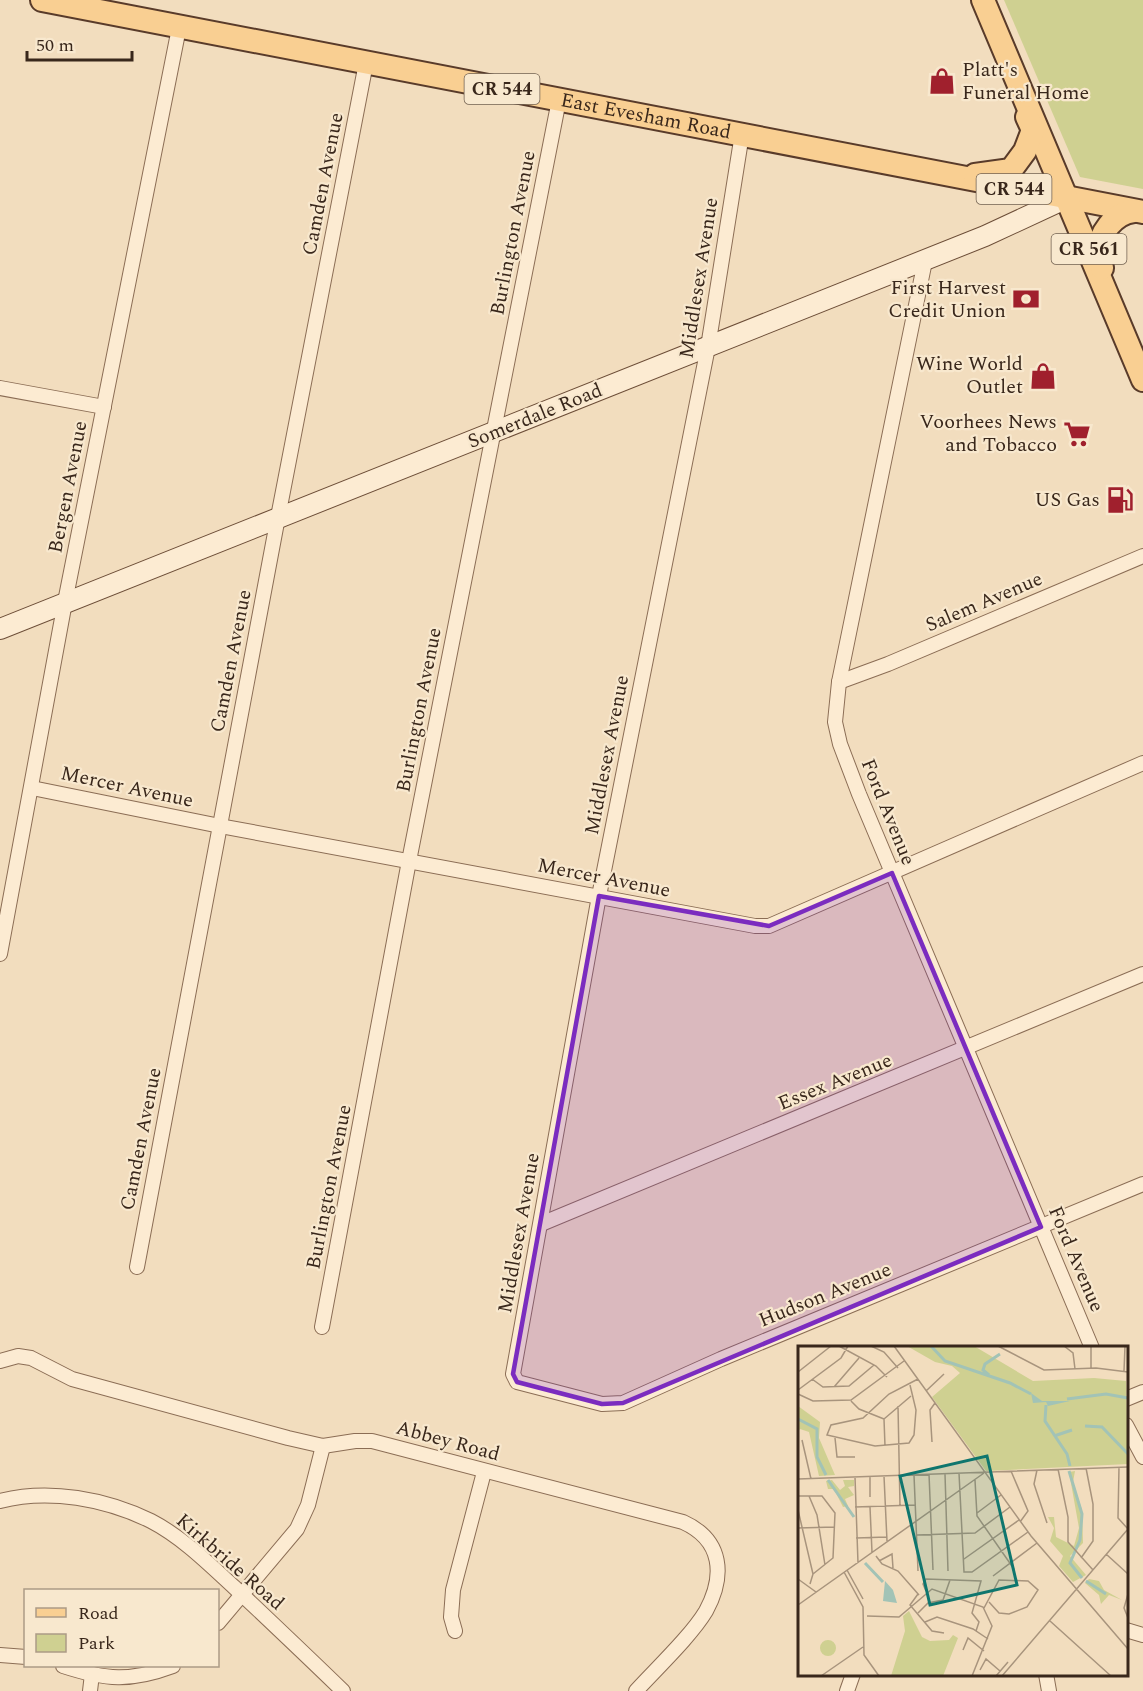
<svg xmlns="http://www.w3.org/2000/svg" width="1143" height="1691" viewBox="0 0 1143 1691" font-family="Spectral,serif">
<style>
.green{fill:#cfd091}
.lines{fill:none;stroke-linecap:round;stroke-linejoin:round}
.street-casing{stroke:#8b6d55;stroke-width:16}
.secondary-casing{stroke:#6d4e38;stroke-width:22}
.primary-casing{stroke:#593b2a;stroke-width:26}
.street{stroke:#fcebd2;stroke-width:14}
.secondary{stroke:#fcebd2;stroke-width:20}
.primary{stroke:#f9cf92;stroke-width:22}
.marked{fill:#7b2cbf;fill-opacity:0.2;stroke:#7b2cbf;stroke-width:4.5;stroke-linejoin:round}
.labels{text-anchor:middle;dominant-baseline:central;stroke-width:4.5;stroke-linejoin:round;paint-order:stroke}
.shield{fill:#f8e8ce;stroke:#726151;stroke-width:1.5}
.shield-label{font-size:18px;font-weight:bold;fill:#39271b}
.poi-label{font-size:20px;fill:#39271b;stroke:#f8e8ce;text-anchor:end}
.street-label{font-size:20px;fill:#39271b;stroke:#f8e8ce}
.inset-river{fill:none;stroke:#a2c3b6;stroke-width:3}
.inset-road{fill:none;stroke:#a8947d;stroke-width:1.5}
.view{fill:#0f766e;fill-opacity:0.15;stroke:#0f766e;stroke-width:3}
.inset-edge{fill:none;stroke:#39271b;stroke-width:3}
</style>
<rect width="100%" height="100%" fill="#f2ddbe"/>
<path class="green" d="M1004 0H1143V189L1080 177Z"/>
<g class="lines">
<defs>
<g id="street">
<path d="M742 134 708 347 599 896 513 1374 517 1382 602 1404 623 1403 721 1359 1143 1184"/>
<path d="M925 261 839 682 835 722 840 744 859 794 1092 1348"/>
<path d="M0 388 104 407"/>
<path d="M839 682 888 664 1143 556"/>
<path d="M32 788 220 826 755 926H769L1143 763"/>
<path d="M0 954 65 602 179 28"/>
<path d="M541 1224 1143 974"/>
<path d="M137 1267 278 517 366 63"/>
<path d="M322 1327 409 861 559 100"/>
<path d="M0 1361 18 1356 31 1358 72 1379 288 1438 323 1446 355 1441H372L683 1522C723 1540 725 1576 706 1611 691 1636 656 1669 636 1691"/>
<path d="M1126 1399 1143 1392"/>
<path d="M1126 1425 1143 1457"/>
<path d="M0 1501C49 1488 106 1499 151 1521 182 1537 209 1564 234 1587 270 1621 307 1656 343 1691"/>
<path d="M218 1623 297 1529 308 1505 323 1446"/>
<path d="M1126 1630 1143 1635"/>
<path d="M455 1631 451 1617 453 1590 484 1472"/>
<path d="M0 1655 26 1657"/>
<path d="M63 1666C106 1680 130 1682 173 1666"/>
<path d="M1046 1674 1049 1691"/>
<path d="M90 1691 92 1674"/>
<path d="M847 1691 853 1674"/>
</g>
<path id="secondary" d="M0 629 985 236 1067 198"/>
<g id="primary">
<path id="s1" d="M42 0 1143 212"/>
<path d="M983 0 1143 380"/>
<path d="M975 175 1011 170 1025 151 1033 130 1027 117"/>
<path d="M1102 268C1101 264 1099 259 1099 254 1098 234 1114 213 1134 211"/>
</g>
</defs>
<use href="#street" class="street-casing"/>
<use href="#secondary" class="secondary-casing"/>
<use href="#primary" class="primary-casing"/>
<use href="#street" class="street"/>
<use href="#secondary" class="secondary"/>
<use href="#primary" class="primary"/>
</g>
<path class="marked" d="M892 873 1041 1227 623 1403 602 1404 517 1382 513 1374 599 896 769 926Z"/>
<defs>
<symbol id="shop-bare" viewBox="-9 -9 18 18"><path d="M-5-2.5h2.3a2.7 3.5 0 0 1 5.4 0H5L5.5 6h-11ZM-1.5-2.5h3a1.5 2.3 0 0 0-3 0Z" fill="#a0202d" stroke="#f8e8ce" stroke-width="2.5" paint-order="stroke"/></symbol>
<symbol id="bank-bare" viewBox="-9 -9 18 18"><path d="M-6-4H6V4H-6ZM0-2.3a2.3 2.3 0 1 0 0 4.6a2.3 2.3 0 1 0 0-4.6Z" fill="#a0202d" stroke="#f8e8ce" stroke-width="2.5" paint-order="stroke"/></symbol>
<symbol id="supermarket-bare" viewBox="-9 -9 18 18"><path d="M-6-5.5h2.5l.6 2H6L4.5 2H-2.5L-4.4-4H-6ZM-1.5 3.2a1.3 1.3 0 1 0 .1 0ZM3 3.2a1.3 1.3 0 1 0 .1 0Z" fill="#a0202d" stroke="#f8e8ce" stroke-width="2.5" paint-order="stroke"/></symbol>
<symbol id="fuel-bare" viewBox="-9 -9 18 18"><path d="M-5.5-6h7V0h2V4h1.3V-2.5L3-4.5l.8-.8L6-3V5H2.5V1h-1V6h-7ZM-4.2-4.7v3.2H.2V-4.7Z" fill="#a0202d" stroke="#f8e8ce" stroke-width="2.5" paint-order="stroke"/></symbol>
</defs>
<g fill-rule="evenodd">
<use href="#shop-bare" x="923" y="62" width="38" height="38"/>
<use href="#bank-bare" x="1007" y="280" width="38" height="38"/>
<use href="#shop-bare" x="1024" y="357" width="38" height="38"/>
<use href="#supermarket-bare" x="1058" y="415" width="38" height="38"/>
<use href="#fuel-bare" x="1101" y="481" width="38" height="38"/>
</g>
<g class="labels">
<g class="shield">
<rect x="464.5" y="74" width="75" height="30" rx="4.5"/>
<rect x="976.5" y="174" width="75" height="30" rx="4.5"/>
<rect x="1051.5" y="234" width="75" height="30" rx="4.5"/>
</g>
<g class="shield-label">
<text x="502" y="89">CR 544</text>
<text x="1014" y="189">CR 544</text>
<text x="1089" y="249">CR 561</text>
</g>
<g class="poi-label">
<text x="962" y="70" text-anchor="start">Platt's<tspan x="962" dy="23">Funeral Home</tspan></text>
<text x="1006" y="288">First Harvest<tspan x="1006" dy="23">Credit Union</tspan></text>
<text x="1023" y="364">Wine World<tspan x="1023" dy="23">Outlet</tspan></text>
<text x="1057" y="422">Voorhees News<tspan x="1057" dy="23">and Tobacco</tspan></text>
<text x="1100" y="500">US Gas</text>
</g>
<g class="street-label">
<text stroke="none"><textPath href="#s1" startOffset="615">East Evesham Road</textPath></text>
<text transform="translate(323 184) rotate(-79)">Camden Avenue</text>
<text transform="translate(513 233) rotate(-79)">Burlington Avenue</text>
<text transform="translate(699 278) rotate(-81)">Middlesex Avenue</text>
<text transform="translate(535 416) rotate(-22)">Somerdale Road</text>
<text transform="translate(68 487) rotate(-79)">Bergen Avenue</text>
<text transform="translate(984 602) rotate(-23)">Salem Avenue</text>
<text transform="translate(231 661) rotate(-79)">Camden Avenue</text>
<text transform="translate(419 710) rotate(-79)">Burlington Avenue</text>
<text transform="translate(607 755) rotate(-79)">Middlesex Avenue</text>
<text transform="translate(127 787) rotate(12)">Mercer Avenue</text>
<text transform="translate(888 812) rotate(68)">Ford Avenue</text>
<text transform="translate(604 878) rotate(11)">Mercer Avenue</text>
<text transform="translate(835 1082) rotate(-22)">Essex Avenue</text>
<text transform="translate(141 1139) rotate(-79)">Camden Avenue</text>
<text transform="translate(329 1187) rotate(-79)">Burlington Avenue</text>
<text transform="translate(519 1233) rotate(-80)">Middlesex Avenue</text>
<text transform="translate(1076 1259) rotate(67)">Ford Avenue</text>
<text transform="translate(825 1295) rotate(-22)">Hudson Avenue</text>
<text transform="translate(448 1441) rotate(15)">Abbey Road</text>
<text transform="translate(230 1562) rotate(41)">Kirkbride Road</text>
</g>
</g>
<g transform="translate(798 1346)">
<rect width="330" height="330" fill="#f2ddbe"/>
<path d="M109 0H176L235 35 296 32 328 35 330 118 188 125 134 51 162 27 154 20 137 16ZM0 60 22 76 21 92 37 129 21 130 11 86 2 83 0 86ZM277 125 275 136 284 164 285 197 272 210 288 229 275 236 261 220 265 210 252 195 256 182 250 171H256L258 191 276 200 281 182 271 126ZM34 134 42 144 47 140 45 134H56V140L50 141 56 149 47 153 50 160 45 161 36 143H30L28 135ZM291 233 301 235 306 244 324 254 311 249 303 258 301 249 287 237ZM111 265 124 291 132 295 151 294 155 289 160 292 145 330H93L107 285 105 270ZM22 302a8 8 0 1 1 16 0a8 8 0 1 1-16 0Z" fill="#cfd091"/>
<path d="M233 47 244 55H272L250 60 248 56 235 57ZM87 235 95 244 99 257 85 255Z" fill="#a2c3b6"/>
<path class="inset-river" d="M133 0 147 15 212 37 233 48M191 29 185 24 187 18 202 8M269 53 308 48 330 52M248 59 247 75 269 108 272 120M0 73 19 83V111L28 129M287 80 304 81 330 108M256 90 274 84M271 125 284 168 282 194 272 217 284 232M30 134 56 171M67 217 85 236M288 235 308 248"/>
<path class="inset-road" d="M41 0 78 20 89 31M73 0 86 6 100 22M96 0 233 190 330 303M200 0 246 24 298 22 330 26M266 0 275 7 277 23M293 0V22M326 25 327 0M0 26 33 0M14 33 25 41 51 40 76 19M112 39 118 64 116 89 111 97 77 100 29 89 33 79 65 72 91 48 120 33M36 41 61 12M0 44 43 12 50 0M128 45 146 28M0 48 15 55 53 54 106 15M53 55 61 63 86 73M100 60 102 160M37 92 39 111H57M4 94 13 133M134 96 132 64 137 57M87 100 86 73 113 50M321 121 320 172 330 183M260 123 270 171V196L295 224M239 124 236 138 249 177M213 125 230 165 222 176M161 127 166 226H174L230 186M131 128 135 224M147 128 150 225M116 129 120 225M86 130 89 195M57 131 60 217M72 131V151M0 133 330 121M177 134 179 170 216 223M0 150H24L37 167 35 212 15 228M11 150 19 169 27 219M57 161 117 159M72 161 74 206M0 164 15 228 12 238M179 167 203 149M0 182 37 181M119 189 177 187 212 161M58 192 89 191M308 208 330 228M78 210 84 218 100 225 121 249M283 212 295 195V158L288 122M166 213 221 174M81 215 94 208 95 222M49 224 65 253M46 226 65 261 66 309 81 330M195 230 239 197M0 233 18 246M128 245 125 238 128 233 183 235 174 267 181 276 178 285M120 248 112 259 134 285 146 287M330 248 326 262 330 272M0 259 186 127M186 262 201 234 230 235 240 244 229 261 211 268 201 267 191 256M120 267 130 257 145 254 152 234M69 270 101 271 134 243 185 261 194 280 174 330M252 275 313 330M127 276 139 271 175 283 190 293M165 304 170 292 186 305M182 324 188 313 202 325M23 330 65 301M198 330 210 316M204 330 330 183"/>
<path class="view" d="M189 110 219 239 132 259 102 130Z"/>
<rect width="330" height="330" class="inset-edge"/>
</g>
<rect x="24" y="1589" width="195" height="78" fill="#f8e8ce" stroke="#ac9b86" stroke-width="1.5"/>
<rect x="36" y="1608" width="30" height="9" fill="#f9cf92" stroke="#ac9b86" stroke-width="1.5"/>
<text x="78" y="1619" font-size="18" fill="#39271b">Road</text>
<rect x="36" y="1634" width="30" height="18" fill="#cfd091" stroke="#ac9b86" stroke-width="1.5"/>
<text x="78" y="1649" font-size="18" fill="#39271b">Park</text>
<path d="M27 51v9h105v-9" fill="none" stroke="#39271b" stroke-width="3"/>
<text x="36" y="51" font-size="18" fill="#39271b" stroke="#f8e8ce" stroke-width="4.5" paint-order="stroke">50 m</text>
</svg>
